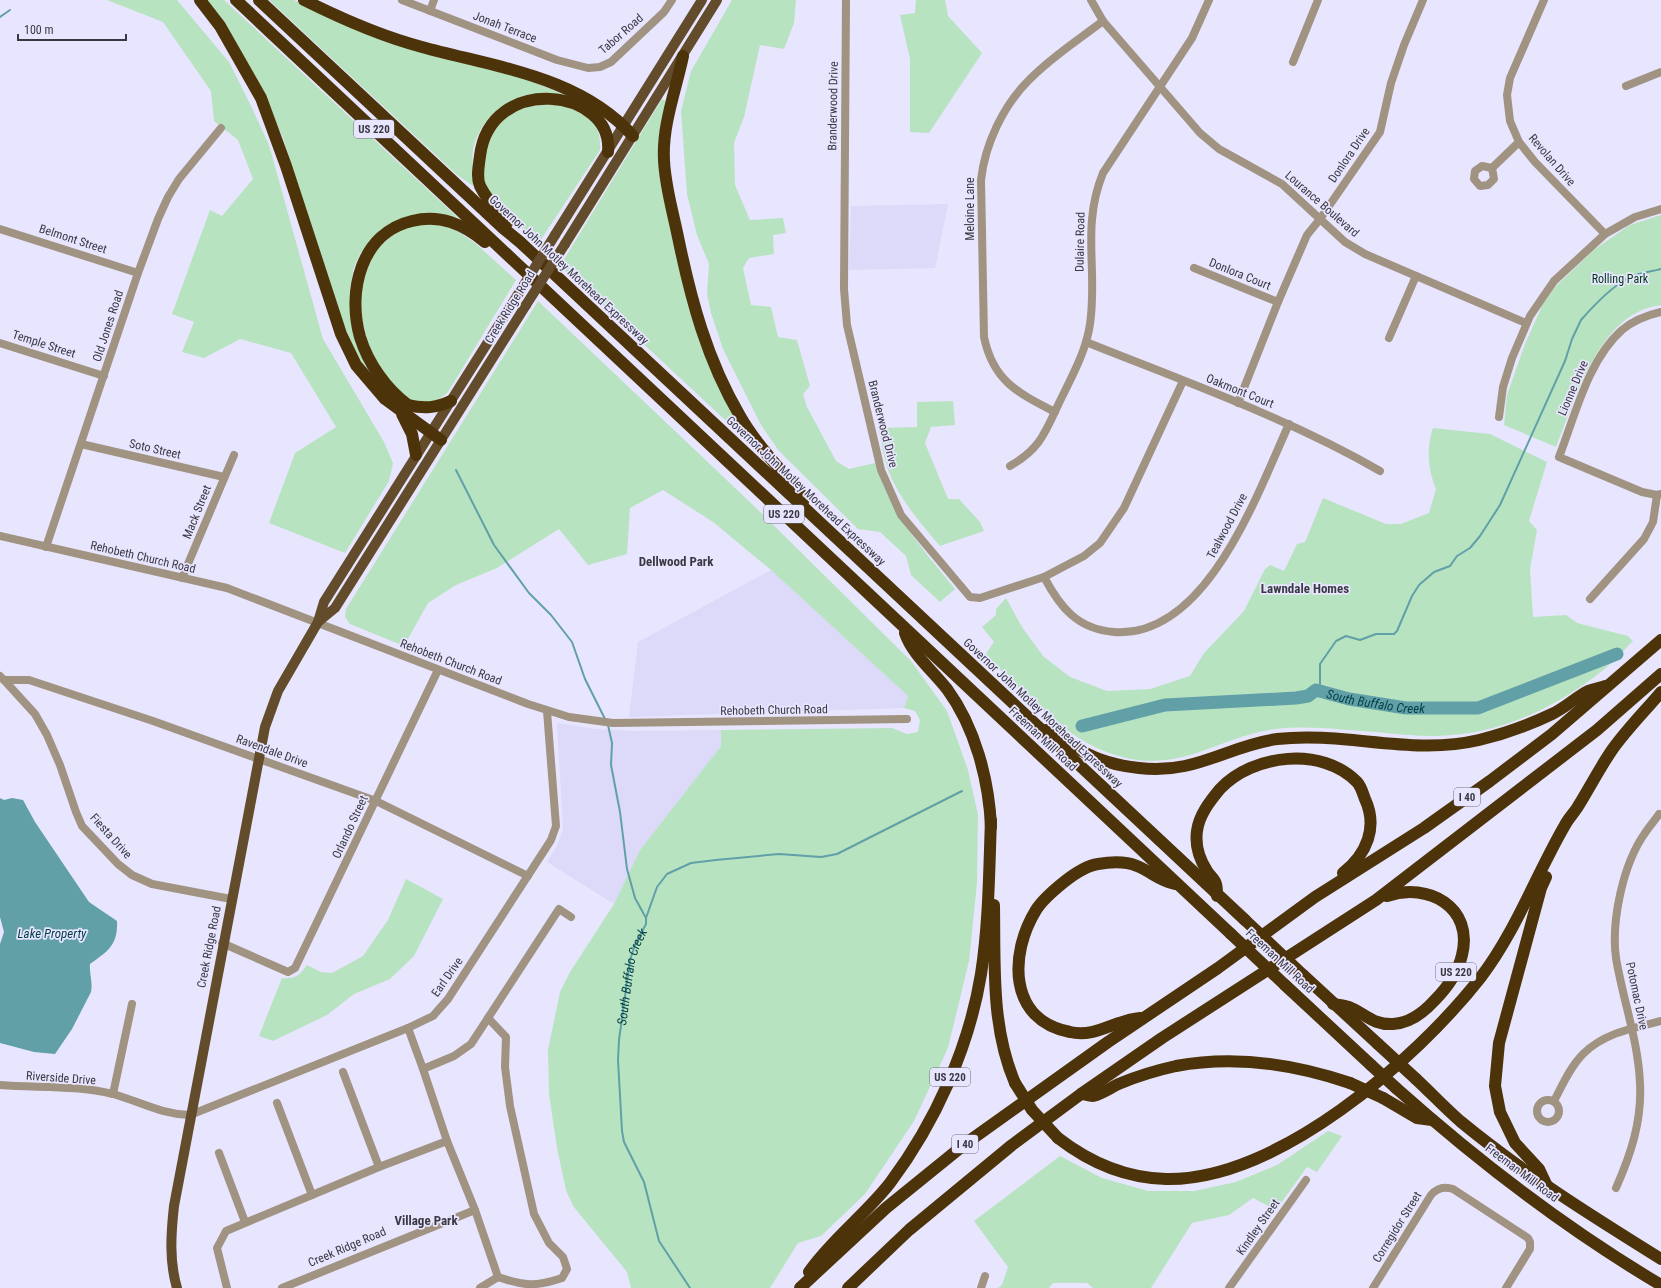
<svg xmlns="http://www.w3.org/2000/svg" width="1661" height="1288" viewBox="0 0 1661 1288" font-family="'Roboto Condensed',sans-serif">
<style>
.built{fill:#ddd9f9}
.green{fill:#b8e3c1}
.water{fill:#61a0a7}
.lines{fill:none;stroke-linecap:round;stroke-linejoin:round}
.stream{stroke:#61a0a7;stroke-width:2}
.river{stroke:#61a0a7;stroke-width:13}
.minor{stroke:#a09381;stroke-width:8}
.major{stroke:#634c2c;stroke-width:10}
.highway{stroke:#4d3309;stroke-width:12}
.major-bridge{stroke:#634c2c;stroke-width:10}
.highway-bridge{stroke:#4d3309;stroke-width:12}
.labels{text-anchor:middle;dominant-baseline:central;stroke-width:3.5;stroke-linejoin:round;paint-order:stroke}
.shield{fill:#e8e5ff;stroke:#6e6d7b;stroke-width:1}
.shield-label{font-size:11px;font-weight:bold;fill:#3a3943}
.street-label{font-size:12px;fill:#3a3943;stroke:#e8e5ff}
.park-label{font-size:12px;fill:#023718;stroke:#e8e5ff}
.neighbourhood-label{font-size:13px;font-weight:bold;fill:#3a3943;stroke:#e8e5ff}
.water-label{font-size:13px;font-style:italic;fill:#003f44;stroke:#e8e5ff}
</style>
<rect width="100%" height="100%" fill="#e8e5ff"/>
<g class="built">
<path d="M948 204 935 268 849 270 851 206Z"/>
<path d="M771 570 908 696 904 708 629 717 638 642Z"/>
<path d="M557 723 595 729 636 731 721 730V746L640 850 614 904 547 862 557 846 563 829Z"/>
</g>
<g class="green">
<path d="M107 0H177L229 62 251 106 269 145 323 339 384 442 393 463 389 481 345 553 269 523 295 453 336 427 291 353 240 339 204 358 182 352 194 322 172 314 210 210 222 216 253 179 238 140 214 121 211 91 163 22Z"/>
<path d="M205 0H224L457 217 455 220 394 222 380 230 360 254 353 270 350 292V313L378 381 359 359 339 314 283 138 267 101Z"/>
<path d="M269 0H294L316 11 534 82 584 103C569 100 553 95 538 95 508 94 479 120 473 150 471 160 476 181 473 186L456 174Z"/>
<path d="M732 0H796L794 23 784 49 760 45 744 117 734 143 735 185 750 220 783 218 786 233 773 235 774 254 749 258 743 268 751 305 771 307 778 337 797 340 810 386 803 394 807 407 836 461 849 469 875 463C892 515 921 547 955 589L940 602 911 575 906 556 880 532 858 529 779 451 761 425 723 349 711 313 707 294 709 264 697 235 687 194 681 111 691 71Z"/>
<path d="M916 0H945L948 16 982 53 929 133 910 132V59L900 15 915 13Z"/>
<path d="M662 99 666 101 661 121 689 306 742 428 738 432 560 266Z"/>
<path d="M550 104C579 109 602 116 600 150L538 244 499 207 484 182 482 159 496 124 521 108Z"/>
<path d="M1661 215V305C1599 312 1576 399 1556 447L1504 425 1507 395 1525 344 1542 306 1555 287 1595 249 1630 225Z"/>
<path d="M433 223 456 230 475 243 516 280 448 392C437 402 427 405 412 401 404 398 398 389 392 383 364 353 347 289 373 253 376 248 382 245 386 241 390 238 393 233 398 231 408 225 421 224 433 223Z"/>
<path d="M538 301 752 504 911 661 947 711 968 770 978 815 977 883 969 961 948 1048 914 1121 865 1194 821 1236 798 1243 770 1288H631L627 1272 573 1206 566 1190 557 1148 549 1094 548 1050 560 992 570 972 614 904 640 850 721 746V730L892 728 907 734 918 732 920 720 915 711 904 708 908 696 771 570 713 522 663 490 630 508 627 554 588 565 559 529 497 568 456 585 428 603 404 646 350 624 345 617 346 609Z"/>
<path d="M953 401 955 425 931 427 925 443 948 499H959L980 522 984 531 940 546C921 524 902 502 890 475 884 461 882 443 878 428L917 427V402Z"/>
<path d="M1433 428 1490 434 1547 462 1529 521 1537 530 1530 569 1533 617 1566 615 1577 623 1628 636 1633 641C1623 651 1613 663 1602 671 1554 709 1496 736 1434 736 1415 736 1395 734 1376 732 1344 730 1308 725 1276 729 1221 736 1185 771 1126 758 1068 745 1026 694 985 655L994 642 982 627 996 615V609L1006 598 1022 627 1043 656 1070 677 1107 691 1150 689 1190 676 1204 653 1244 611 1265 569 1270 565 1284 571 1297 544 1305 542 1323 498 1386 524H1401L1429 513 1436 489C1428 470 1426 448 1433 428Z"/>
<path d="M406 879 443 899 414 956 390 979 354 994 327 1015 273 1041 259 1036 282 978C295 979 299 976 307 965L321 972 332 973 363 956 388 920Z"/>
<path d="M1328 1131 1342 1136 1317 1172 1307 1167 1276 1210 1253 1198 1229 1215 1192 1223 1151 1288H1093L1087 1283H1053L1049 1288H998L1002 1285 1008 1267 974 1221 1060 1156 1102 1178 1148 1191H1194L1236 1182 1277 1165Z"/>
</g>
<path class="water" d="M0 798 4 800 12 798 23 800 35 822 89 902 117 921C118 945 108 951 90 964 89 973 93 982 91 992L72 1029 55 1054 34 1052 0 1043V944L4 932 0 917Z"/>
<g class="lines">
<g class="stream">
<path d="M0 17 10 10"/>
<path d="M456 470 494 545 529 593 551 615 572 642 585 679 605 719"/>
<path d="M1316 690 1320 684V664L1336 641 1346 636 1360 640 1376 634H1394L1397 631 1412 596 1419 585 1434 572 1450 566 1457 556 1470 548 1480 536 1500 505 1565 361 1572 339 1581 320C1595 304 1610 288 1628 278 1638 273 1650 272 1661 269"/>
<path d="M608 725 612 743 611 765 620 812 627 869 635 898 646 918"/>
<path id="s1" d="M690 1288 659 1241 644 1182 624 1142 622 1131 618 1060 619 1040 630 960 635 945 646 924V918L657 887 667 874 691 863 716 860 779 854 821 857 837 854 962 791"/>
</g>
<path class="river" id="s2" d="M1082 726 1165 705 1296 698 1308 696 1316 690 1349 699 1406 708H1478L1617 654"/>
<g class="minor">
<path d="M402 0 557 60 588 68 600 67 611 62 664 12 672 0"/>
<path d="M846 0 844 289 847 325 881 470 901 515 970 597 980 598 1044 577 1084 556 1100 543 1124 508 1183 381"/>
<path d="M1091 0 1103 21 1200 133 1219 149 1282 184 1345 242 1365 254 1526 323"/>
<path d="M1544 0 1510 78 1507 95 1510 121 1519 142 1535 162 1605 234"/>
<path d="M430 11 434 0"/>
<path d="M1293 62 1318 0"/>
<path d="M1626 86 1661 72"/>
<path d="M1492 168 1482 166 1475 171 1474 179 1480 186 1488 185 1494 179 1492 168 1519 142"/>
<path d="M0 229 138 273"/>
<path d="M1194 268 1278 302"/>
<path d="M1661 312C1648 315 1633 321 1622 330 1588 360 1575 416 1559 457L1642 492 1657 495 1661 494"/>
<path d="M1389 338 1416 276"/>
<path d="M1086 342C1186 382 1288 418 1380 471"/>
<path d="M0 343 104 376"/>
<path d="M1238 403 1278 302 1307 235 1320 219 1380 132 1391 83 1404 45 1423 0"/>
<path d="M1055 412C1018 393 993 381 984 337L981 180C985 144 1003 106 1029 80 1050 58 1078 40 1103 21"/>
<path d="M1499 417 1503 387 1512 358 1530 316 1554 281 1605 234 1635 217 1661 209"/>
<path d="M81 444 224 477"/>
<path d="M1010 466C1040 449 1045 433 1059 403 1071 378 1086 352 1090 324 1098 270 1081 227 1103 173L1192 38 1209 0"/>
<path d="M0 536 227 588 528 704 569 717 613 723 907 719"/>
<path d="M46 547 138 273 158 219 168 197 179 179 221 128"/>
<path d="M1044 577C1060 607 1077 629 1114 632 1207 639 1258 492 1289 424"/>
<path d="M182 578 234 455"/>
<path d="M1590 599 1644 539 1653 522 1657 495"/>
<path d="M0 676 4 680H29L153 721 376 801 528 876"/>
<path d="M4 680 35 714 47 735 60 765 76 812 82 826 118 864 132 875 152 884 231 899"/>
<path d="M222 943 288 972 295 968 438 670"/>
<path d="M488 1018 506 1037 505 1067 510 1106 534 1214 549 1243 563 1257 567 1269 562 1278C535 1287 524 1286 498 1277L475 1210 447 1141 423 1069 454 1056 471 1044Z"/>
<path d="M488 1018 559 909 571 917"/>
<path d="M408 1028 423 1069"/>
<path d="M343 1072 379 1167"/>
<path d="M0 1085C37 1088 76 1085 113 1094 141 1102 160 1114 190 1115L408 1028 433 1016 448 999 551 840 556 826 547 711"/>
<path d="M113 1094 132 1004"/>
<circle cx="1548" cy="1111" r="11"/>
<path d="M1554 1101C1562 1086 1570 1067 1583 1054 1604 1033 1633 1028 1661 1021"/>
<path d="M277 1103 312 1195"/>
<path d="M219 1153 245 1222"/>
<path d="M1616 1188C1631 1154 1642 1121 1640 1083 1638 1040 1623 1000 1616 958 1611 921 1623 864 1645 833 1649 827 1655 820 1659 814"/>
<path d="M227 1288 217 1248 226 1231 379 1167 447 1141"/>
<path d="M282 1288 475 1210"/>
<path d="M480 1288 498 1277"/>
<path d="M981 1288 985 1276"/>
<path d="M1229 1288 1306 1180"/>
<path d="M1373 1288 1431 1195C1437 1188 1444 1186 1453 1189L1528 1238 1530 1242V1249L1506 1288"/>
</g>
<g class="major">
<path d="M555 235 702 0"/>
<path d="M565 244 717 0"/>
<path d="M318 622 335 608 526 305"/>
<path d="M177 1288C169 1261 171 1233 174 1206L265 727 278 691 318 622 324 602 517 296"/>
</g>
<g class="highway">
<path d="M200 0 220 26 261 98 286 166 341 334 356 365 385 399 441 440"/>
<path d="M236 0 1231 934"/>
<path d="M259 0 503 228 520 242 1245 920"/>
<path d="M304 0C342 19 380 36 422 47 494 67 580 76 633 136"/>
<path d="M683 56C676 90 662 125 664 160 665 186 673 212 678 237 691 300 707 360 740 416 756 444 780 469 801 494L803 502"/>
<path d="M507 223C497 211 487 200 480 186 476 177 479 165 480 156 490 73 614 88 608 152"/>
<path d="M408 405C386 389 368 363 360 337 347 291 361 233 412 221 440 214 463 224 485 242"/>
<path d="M408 405C424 409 436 408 451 401"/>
<path d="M402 414 412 434 416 455"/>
<path d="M905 633C912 654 933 671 947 689 975 727 989 780 991 827"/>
<path d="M1046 730C1060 734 1069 744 1082 751 1099 761 1120 766 1139 768 1195 775 1227 746 1277 739 1344 731 1412 756 1479 740 1504 734 1529 725 1552 714 1565 708 1576 697 1588 691 1593 689 1600 688 1605 686"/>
<path d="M1546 877 1541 888 1499 1043 1495 1086 1500 1112 1515 1143 1539 1169 1547 1186"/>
<path d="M1217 896C1217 892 1217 887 1216 884 1215 879 1210 876 1207 871 1200 860 1195 845 1197 831 1199 815 1210 801 1220 789 1253 754 1322 746 1357 782 1361 786 1363 794 1365 799 1378 827 1367 854 1343 873"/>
<path d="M994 905C995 966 991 1027 1015 1083"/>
<path d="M1303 975 1378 1044"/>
<path d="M1285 985 1371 1065"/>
<path d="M1333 1004C1339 1005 1346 1005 1351 1008 1367 1015 1373 1025 1393 1024 1410 1023 1423 1013 1434 1001 1447 988 1458 973 1462 955 1474 907 1428 882 1387 896"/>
<path d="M1140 1018C1115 1020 1096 1038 1070 1032 1008 1020 1009 954 1036 910 1043 899 1054 890 1064 882 1074 874 1085 866 1098 864 1110 862 1125 861 1137 866 1152 872 1158 880 1175 884"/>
<path d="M1416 1079C1431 1093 1445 1108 1460 1121 1523 1173 1592 1216 1661 1259"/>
<path d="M1396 1088C1478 1161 1566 1229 1661 1285"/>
<path d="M1081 1094C1085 1094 1090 1096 1093 1096 1102 1094 1113 1086 1121 1083 1138 1076 1158 1070 1176 1066 1235 1055 1294 1064 1350 1083"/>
<path d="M1383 1098 1417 1118 1432 1120"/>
<path d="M1058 1138C1089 1162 1126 1178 1166 1179 1277 1181 1416 1060 1481 977 1516 931 1536 875 1565 825 1568 819 1573 814 1577 808 1589 789 1599 769 1612 750 1626 730 1645 711 1661 692"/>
<path d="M809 1272C832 1239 865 1215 890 1183 935 1123 969 1048 981 974 989 923 989 871 991 820"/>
<path d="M800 1288 886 1208 965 1144 1108 1042 1218 968 1315 897 1424 828 1490 781 1552 734 1661 640"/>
<path d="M848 1288 909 1230 1012 1145 1081 1094 1162 1038 1376 900 1597 730 1661 674"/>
</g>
<g class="major-bridge">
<path d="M517 296 555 235"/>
<path d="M526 305 565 244"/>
</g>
<g class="highway-bridge">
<path d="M1245 920 1303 975"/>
<path d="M1231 934 1285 985"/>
<path d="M1378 1044 1416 1079"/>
<path d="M1371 1065 1396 1088"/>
<path d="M1015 1083 1032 1110 1058 1138"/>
<path d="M1350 1083 1383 1098"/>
</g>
</g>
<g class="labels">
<g class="shield">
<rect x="354" y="120" width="40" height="18" rx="3"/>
<rect x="764" y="505" width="40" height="18" rx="3"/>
<rect x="1454" y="788" width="26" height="18" rx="3"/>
<rect x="1436" y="963" width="40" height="18" rx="3"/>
<rect x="930" y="1068" width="40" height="18" rx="3"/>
<rect x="952" y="1135" width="26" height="18" rx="3"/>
</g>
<g class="shield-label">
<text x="374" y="129">US 220</text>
<text x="784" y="514">US 220</text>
<text x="1467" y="797">I 40</text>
<text x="1456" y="972">US 220</text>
<text x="950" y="1077">US 220</text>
<text x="965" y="1144">I 40</text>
</g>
<g class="street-label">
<text transform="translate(505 27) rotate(21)">Jonah Terrace</text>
<text transform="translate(621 34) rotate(-41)">Tabor Road</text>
<text transform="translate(833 106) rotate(-89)">Branderwood Drive</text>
<text transform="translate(1349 155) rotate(-56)">Donlora Drive</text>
<text transform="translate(1552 160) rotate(49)">Revolan Drive</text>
<text transform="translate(1322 204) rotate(41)">Lourance Boulevard</text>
<text transform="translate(970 209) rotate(-90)">Meloine Lane</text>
<text transform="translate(73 239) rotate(18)">Belmont Street</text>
<text transform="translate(1080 242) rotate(-89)">Dulaire Road</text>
<text transform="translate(569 270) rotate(43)">Governor John Motley Morehead Expressway</text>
<text transform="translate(1240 274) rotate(22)">Donlora Court</text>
<text transform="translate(510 307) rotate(-58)">Creek Ridge Road</text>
<text transform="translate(108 326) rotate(-72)">Old Jones Road</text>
<text transform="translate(44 344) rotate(18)">Temple Street</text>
<text transform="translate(1573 388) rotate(-67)">Lionne Drive</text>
<text transform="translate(1240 391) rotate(22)">Oakmont Court</text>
<text transform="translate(883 424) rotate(76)">Branderwood Drive</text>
<text transform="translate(155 449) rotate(13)">Soto Street</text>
<text transform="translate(806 491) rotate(43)">Governor John Motley Morehead Expressway</text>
<text transform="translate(197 512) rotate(-68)">Mack Street</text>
<text transform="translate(1227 526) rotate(-62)">Tealwood Drive</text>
<text transform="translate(143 557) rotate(13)">Rehobeth Church Road</text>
<text transform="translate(451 662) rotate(21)">Rehobeth Church Road</text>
<text transform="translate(774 710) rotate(-1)">Rehobeth Church Road</text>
<text transform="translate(1043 713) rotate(43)">Governor John Motley Morehead Expressway</text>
<text transform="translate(1043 739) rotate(43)">Freeman Mill Road</text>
<text transform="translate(272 751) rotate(20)">Ravendale Drive</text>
<text transform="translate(350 827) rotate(-65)">Orlando Street</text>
<text transform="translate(111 836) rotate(48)">Fiesta Drive</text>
<text transform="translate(209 947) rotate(-79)">Creek Ridge Road</text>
<text transform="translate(1280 961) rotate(43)">Freeman Mill Road</text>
<text transform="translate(447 977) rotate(-55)">Earl Drive</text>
<text transform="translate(1637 996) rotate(78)">Potomac Drive</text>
<text transform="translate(61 1078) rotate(4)">Riverside Drive</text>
<text transform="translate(1522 1173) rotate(37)">Freeman Mill Road</text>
<text transform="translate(1258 1227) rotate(-55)">Kindley Street</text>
<text transform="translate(1397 1227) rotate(-58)">Corregidor Street</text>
<text transform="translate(347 1247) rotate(-23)">Creek Ridge Road</text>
</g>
<g class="park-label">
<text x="1620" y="279">Rolling Park</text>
</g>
<g class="neighbourhood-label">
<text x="676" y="561">Dellwood Park</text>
<text x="1305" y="588">Lawndale Homes</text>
<text x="426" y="1220">Village Park</text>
</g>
<g class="water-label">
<text stroke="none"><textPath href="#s2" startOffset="300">South Buffalo Creek</textPath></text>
<text x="52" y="933">Lake Property</text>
<text stroke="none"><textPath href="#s1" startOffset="329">South Buffalo Creek</textPath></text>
</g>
</g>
<path d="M18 34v6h108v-6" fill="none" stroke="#3a3943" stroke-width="2"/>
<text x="24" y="34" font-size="12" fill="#3a3943" stroke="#e8e5ff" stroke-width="3" paint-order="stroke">100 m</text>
</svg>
